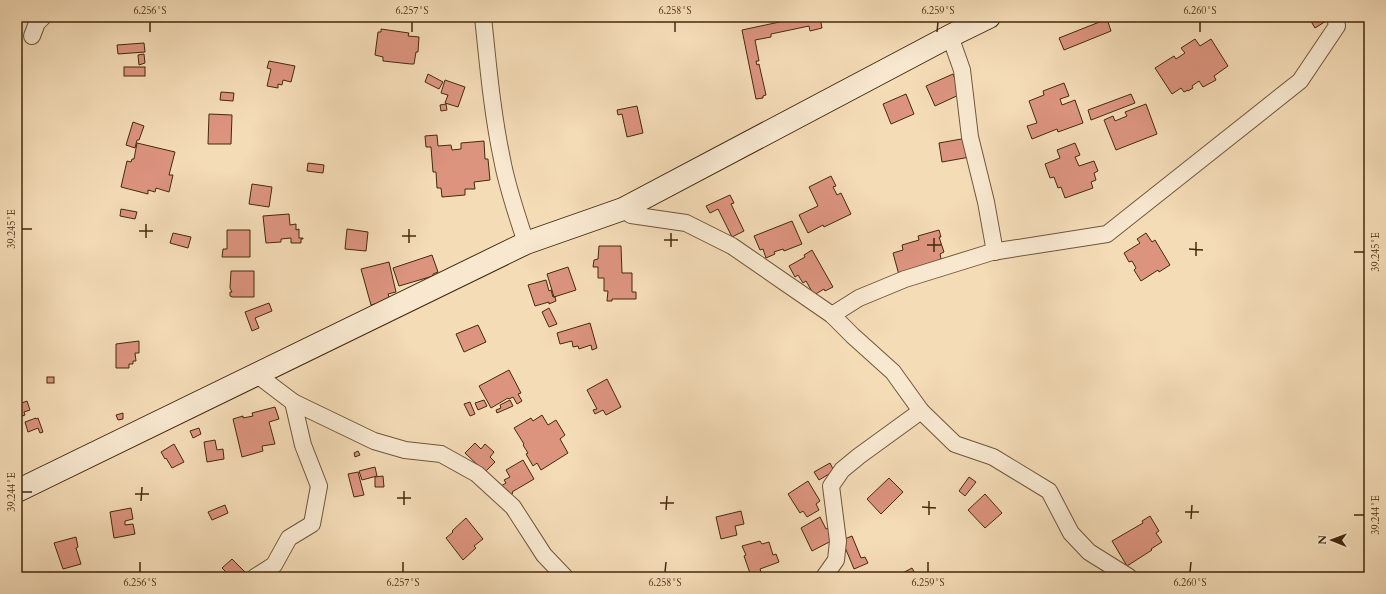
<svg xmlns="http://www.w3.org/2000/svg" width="1386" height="594" viewBox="0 0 1386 594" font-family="Cardo,serif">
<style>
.building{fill:#dc947f;stroke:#442a0d}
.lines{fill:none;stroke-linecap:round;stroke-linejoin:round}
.street-casing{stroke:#705638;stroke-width:18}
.secondary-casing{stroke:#442a0d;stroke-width:24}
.street{stroke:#f8e8d0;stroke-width:16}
.secondary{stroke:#f8e8d0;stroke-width:22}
.ticks{fill:none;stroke:#442a0d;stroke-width:1.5}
.neatline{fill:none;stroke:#442a0d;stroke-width:1.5}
.ticks-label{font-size:10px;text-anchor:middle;fill:#442a0d}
</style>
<rect width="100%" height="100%" fill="#f4dcb7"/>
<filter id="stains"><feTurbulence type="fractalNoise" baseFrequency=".005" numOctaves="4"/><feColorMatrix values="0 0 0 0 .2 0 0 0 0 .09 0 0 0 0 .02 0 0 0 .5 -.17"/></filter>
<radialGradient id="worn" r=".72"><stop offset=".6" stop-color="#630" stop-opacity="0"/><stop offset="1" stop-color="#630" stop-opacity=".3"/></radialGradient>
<g class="building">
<path d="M803 17H820L822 28 810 31 809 26 771 34V37L755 40 759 61H756L757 65 759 64 766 95 763 96V98L756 99 742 30Z"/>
<path d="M1310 17H1324L1326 21 1315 28 1309 18Z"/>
<path d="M1107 19 1111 31 1064 50 1059 38Z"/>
<path d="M381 29 409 33 408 36 419 37 418 52H416L414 64H411L383 61V57L375 55 378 32H381Z"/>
<path d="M1195 39 1200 46 1211 39 1228 66 1214 76 1216 80 1203 87 1199 81 1192 86 1193 88 1188 91V90L1184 92 1181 88 1172 94 1155 68 1174 56 1176 59 1185 53 1181 48Z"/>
<path d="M144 43 145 52 118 54 117 45Z"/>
<path d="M144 54 145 63 139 65 138 55Z"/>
<path d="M269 61 295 66 291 82 283 80 282 85 278 84V88L267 86 271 69 267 68Z"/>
<rect x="124" y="67" width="21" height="9"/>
<path d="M428 74 443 82 439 89 425 82Z"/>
<path d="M953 74 961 94 935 106 926 86Z"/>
<path d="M445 80 465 87 458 107 445 103 448 95 441 93Z"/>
<path d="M1064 83 1069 96 1060 99 1062 105 1075 100 1083 123 1058 132 1057 129 1032 139 1027 126 1037 123 1029 101 1044 95 1043 91Z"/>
<path d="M221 92 234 93 233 101 220 100Z"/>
<path d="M906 94 914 114 891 124 883 104Z"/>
<path d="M1131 94 1135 103 1091 120 1088 110Z"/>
<path d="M446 104 447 110 441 111 440 105Z"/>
<path d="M1146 104 1157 134 1116 150 1104 120 1113 116 1115 121 1127 116 1125 112Z"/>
<path d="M637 106 643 133 627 137 622 114 618 115 617 110Z"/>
<path d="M209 114 232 115 231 144H208Z"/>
<path d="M133 122 144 126 139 140H137L135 148 126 145Z"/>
<path d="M437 135 438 146 451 145 452 150 461 149V143L484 141 485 159H488L490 180 474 182 475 189H465V195L442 197 441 188H437L436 172H433L431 147H426L425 136Z"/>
<path d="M967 138 970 157 942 162 939 143Z"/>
<path d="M137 143 175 152 169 175H173L169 192 156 188 155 192 148 190V194L121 187 127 161 131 162 132 159H134Z"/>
<path d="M1075 143 1080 155 1075 157 1079 166 1094 161 1098 171 1094 173 1096 180 1091 182 1093 188 1065 198 1061 187 1058 188 1054 177 1050 178 1045 164 1060 158 1057 150Z"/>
<path d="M308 163 324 165 323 173 307 171Z"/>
<path d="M831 176 836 186 833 187 837 195 841 193 851 214 824 227 823 225 808 233 799 215 818 206 809 187Z"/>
<path d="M252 184 272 187 269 207 249 204Z"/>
<path d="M730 195 734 203 731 204 744 231 732 237 718 209 710 213 706 206Z"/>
<path d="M121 209 137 212 135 219 120 216Z"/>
<path d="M289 214 290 225 296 224V230L299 229V238H303V239H301V243H291V238L281 239V242L266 243 263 216Z"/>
<path d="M792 221 802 244 784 251 783 249 774 252 775 254 766 258 763 249 760 250 754 236Z"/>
<path d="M347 229 368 232 366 251 345 249Z"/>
<path d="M227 230H250V257H222L223 249H227Z"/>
<path d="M939 230 941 237H939L944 252 940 254 942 263 899 275 893 253 903 250 902 245 919 240 918 236Z"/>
<path d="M173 233 191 237 188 248 170 243Z"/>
<path d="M1146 233 1152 242 1155 240 1170 265 1159 272 1158 270 1141 281 1134 270 1136 268 1132 261 1129 262 1124 253 1140 243 1137 239Z"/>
<path d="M599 246H621L622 273H632V292H636V299H612V301H607L608 291H604V278H598V267H593L594 260 598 259Z"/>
<path d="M812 250 833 287 825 291 824 289 814 295 806 281 803 283 798 275 795 277 789 266 805 257 804 255Z"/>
<path d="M432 255 438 272 433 274V276L399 286 393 268Z"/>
<path d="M389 262 396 292 388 294 390 300 371 305 361 269Z"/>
<path d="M568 267 576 290 554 297 547 274Z"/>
<path d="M231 271H254V297H232L230 296V292H232L230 288Z"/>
<path d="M546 280 549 291 551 290 553 297H555L556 301 549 304V302L535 306 528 285Z"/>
<path d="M269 303 272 311 255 318 259 328 252 331 245 312Z"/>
<path d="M549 308 557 324 549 327 542 312Z"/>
<path d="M590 323 597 348 592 350 591 345 579 349 578 346 573 347 572 341 560 344 557 333Z"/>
<path d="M478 325 486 342 464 352 456 334Z"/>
<path d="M139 341V353H135L136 361H133V364H129V368H116V344Z"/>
<path d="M509 370 521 393 518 394 522 401 517 404 513 397 509 399 508 398 491 408 479 386Z"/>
<rect x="47" y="377" width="7" height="6"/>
<path d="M607 379 621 407 606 415 603 410 595 414 593 410 597 409 587 390Z"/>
<path d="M17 399 19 404 27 401 30 410 24 412 25 415 17 418Z"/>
<path d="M484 400 487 406 478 410 475 403Z"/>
<path d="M510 400 513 406 497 413 496 410 501 408 500 405Z"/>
<path d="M470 402 475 414 470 416 464 404Z"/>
<path d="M275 407 279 419 269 422 275 444 262 446 263 451 242 457 233 419 243 416V418L253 416 252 413Z"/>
<path d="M123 413V419L118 420 116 415Z"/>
<path d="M542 415 548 425 556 420 565 435 560 439 568 453 541 470 537 463 533 466 526 454 528 453 523 445 524 444 514 428 531 418 533 421Z"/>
<path d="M36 418V419L38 418 43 432 40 433 38 428 28 432 25 422Z"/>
<path d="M199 428 201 434 193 438 190 431Z"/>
<path d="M215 440 217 450 223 449 224 459 207 462 204 442Z"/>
<path d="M475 443 481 449 485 444 494 452 490 457 495 462 485 472 465 453Z"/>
<path d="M174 444 184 462 172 468 166 458 165 459 161 452Z"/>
<path d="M358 451 360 455 355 457 354 453Z"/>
<path d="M523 460 534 479 512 492 513 493 508 496 501 486 506 483 504 480 510 477 506 470Z"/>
<path d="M830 463 834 471 819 480 814 472Z"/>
<path d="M375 467 377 476 362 480 359 471Z"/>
<path d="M358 472 364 495 354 497 348 474Z"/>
<path d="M383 476 384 487H375V477Z"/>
<path d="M969 477 976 482 965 496 959 491Z"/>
<path d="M889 478 903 492 881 514 867 499Z"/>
<path d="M808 481 820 501 816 504 819 510 807 517 803 511 800 513 788 494Z"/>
<path d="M985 494 1002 513 985 528 968 510Z"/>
<path d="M225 505 228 513 212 520 208 512Z"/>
<path d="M131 508 133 519 125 521V525L133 524 135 534 114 538 110 512Z"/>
<path d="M741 511 744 524 735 526 737 535 721 539 716 517Z"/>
<path d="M1150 516 1159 531 1156 533 1162 542 1151 549 1152 550 1127 566 1112 541 1143 523 1142 521Z"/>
<path d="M820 517 826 529 829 528 835 539 812 551 801 528Z"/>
<path d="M466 518 483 539 474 546 476 548 463 560 446 538 453 532 452 531Z"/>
<path d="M852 536 861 558 865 557 868 563 854 569 842 540Z"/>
<path d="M76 537 78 547 76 548 81 564 63 569 54 543Z"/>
<path d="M760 541 762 544 769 542 773 555 776 554 779 562 760 569 761 572 751 576 744 556 746 555 742 546Z"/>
<path d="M232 559 248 575 246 577H231L222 568Z"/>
<path d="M912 568 917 577H895Z"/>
</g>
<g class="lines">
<defs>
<g id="street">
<path d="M483 17C488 64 492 112 502 159 507 187 517 215 526 243"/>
<path d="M32 36 37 23 43 17"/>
<path d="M950 36 962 70 970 137 986 202 995 252"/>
<path d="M623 209 631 215 686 223 732 246 832 315 853 336 893 372 921 411 955 444 993 457 1049 491 1071 533 1089 552 1129 577"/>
<path d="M832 315 859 298 905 279 992 252 1107 234 1300 81 1337 26 1335 17"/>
<path d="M256 374 293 402 374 441 405 450 441 454 477 474 513 507 544 555 565 577"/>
<path d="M255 577 274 565 289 538 312 524 319 486 303 445 293 402"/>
<path d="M824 577 836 560 838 541 831 486 842 470 859 456 921 411"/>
</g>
<path id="secondary" d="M17 491 526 243 623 209 950 36 989 17"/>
</defs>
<use href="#street" class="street-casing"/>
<use href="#secondary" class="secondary-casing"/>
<use href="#street" class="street"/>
<use href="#secondary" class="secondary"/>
</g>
<path class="ticks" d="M150 32V22M412 32V22M675 32V22M937 32 938 22M1200 32V22M22 229H32M139 231H153M402 236H416M146 238V224M664 240H678M409 243V229M927 245H941M671 247V233M1189 249 1203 250M934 252V238M1354 252H1364M1196 256V242M22 492H32M135 494H149M397 498H411M141 501 142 487M660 503H674M404 505V491M922 507 936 508M666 510 667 496M1185 512H1199M929 515V501M1354 515H1364M1191 519 1192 505M140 572V562M403 572V562M665 572 666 562M928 572V562M1190 572 1191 562"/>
<rect width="1386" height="594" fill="none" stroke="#f4dcb7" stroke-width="44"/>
<g transform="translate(1332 540) rotate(271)" stroke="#f8e8d0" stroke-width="3" paint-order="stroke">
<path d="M0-3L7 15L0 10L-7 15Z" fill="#442a0d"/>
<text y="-6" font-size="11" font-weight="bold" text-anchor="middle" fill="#442a0d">N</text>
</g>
<rect x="22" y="22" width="1342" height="550" class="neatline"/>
<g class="ticks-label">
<text x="150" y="14">6.256°S</text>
<text x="412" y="14">6.257°S</text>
<text x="675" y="14">6.258°S</text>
<text x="938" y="14">6.259°S</text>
<text x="1200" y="14">6.260°S</text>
<text transform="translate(11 229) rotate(-90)" y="4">39.245°E</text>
<text transform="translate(1375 252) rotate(-90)" y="4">39.245°E</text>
<text transform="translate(11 492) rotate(-90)" y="4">39.244°E</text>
<text transform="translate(1375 515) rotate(-90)" y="4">39.244°E</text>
<text x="140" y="586">6.256°S</text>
<text x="403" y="586">6.257°S</text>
<text x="665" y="586">6.258°S</text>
<text x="928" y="586">6.259°S</text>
<text x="1190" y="586">6.260°S</text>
</g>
<rect width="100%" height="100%" filter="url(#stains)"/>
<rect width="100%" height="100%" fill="url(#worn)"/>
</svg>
